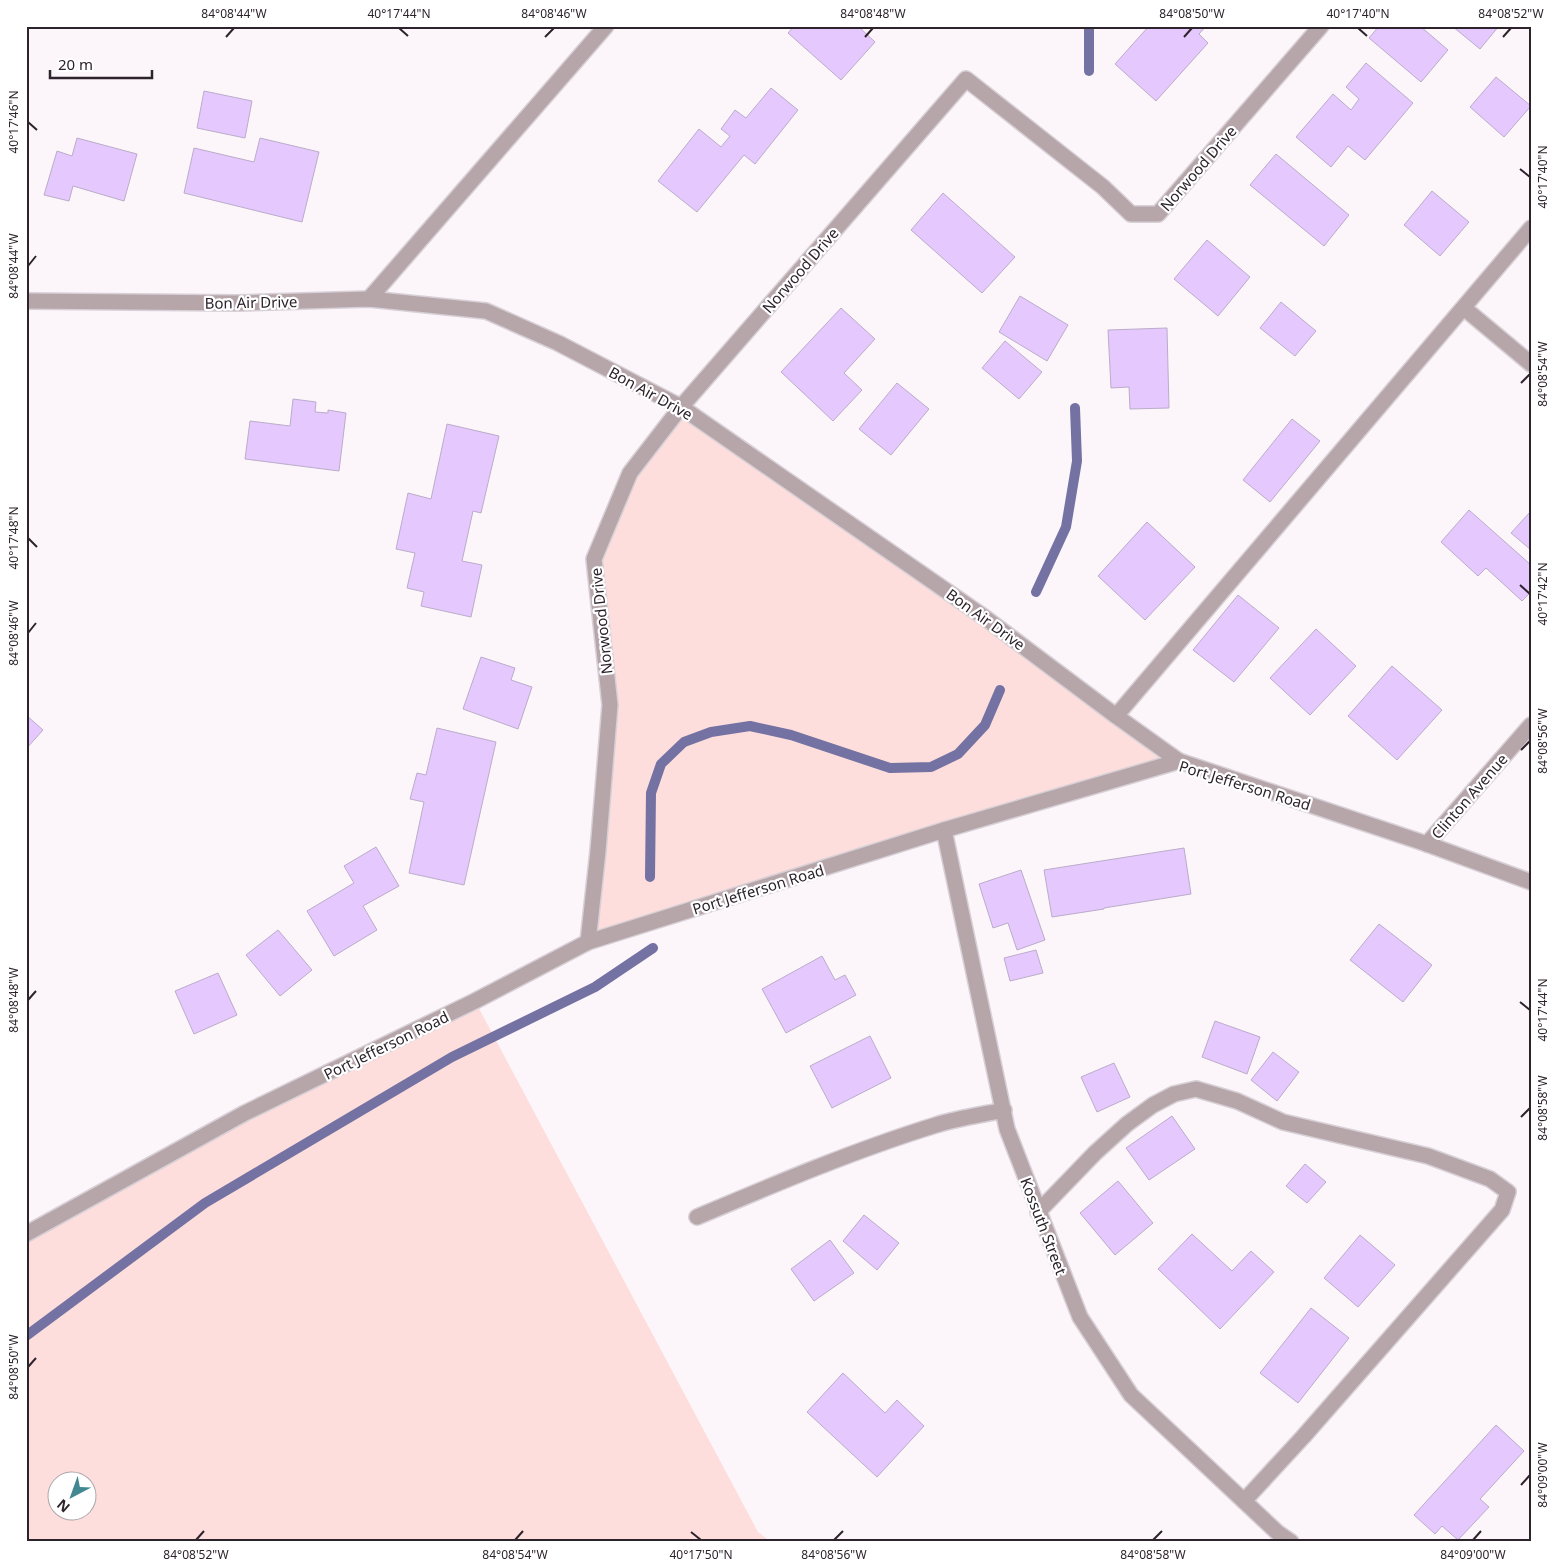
<svg xmlns="http://www.w3.org/2000/svg" width="1557" height="1568" viewBox="0 0 1557 1568" font-family="'Noto Sans',sans-serif">
<style>
.green{fill:#fddedc;fill-rule:evenodd}
.lines{fill:none;stroke-linecap:round;stroke-linejoin:round}
.stream{stroke:#7472a3;stroke-width:10}
.building{fill:#e4c8fe;stroke:#bbacc9}
.lane-casing{stroke:#d7d0d6;stroke-width:18}
.street-casing{stroke:#d7d0d6;stroke-width:18}
.lane{stroke:#b6a6aa;stroke-width:15}
.street{stroke:#b6a6aa;stroke-width:15}
.ticks{fill:none;stroke:#2d232b;stroke-width:2}
.labels{text-anchor:middle;dominant-baseline:central;stroke-width:4.5;stroke-linejoin:round;paint-order:stroke}
.street-label{font-size:15px;fill:#2d232b;stroke:#fff}
.neatline{fill:none;stroke:#2d232b;stroke-width:2}
.ticks-label{font-size:12px;text-anchor:middle;fill:#2d232b}
</style>
<rect width="100%" height="100%" fill="#fcf6fb"/>
<g class="green">
<path d="M681 407 1179 761 588 942 610 705 594 559 630 473Z"/>
<path d="M475 1001 758 1532 771 1542H26V1234ZM58 1480H88V1510H58Z"/>
</g>
<g class="lines">
<g class="stream">
<path d="M1089 26V71"/>
<path d="M1036 592 1066 527 1077 461 1075 408"/>
<path d="M650 877 651 793 661 764 684 742 711 732 750 726 791 735 890 768 931 767 958 754 985 725 1000 690"/>
<path d="M26 1336 205 1203 452 1057 595 987 653 948"/>
</g>
</g>
<g class="building">
<path d="M794 26H858L875 42 841 80 788 33Z"/>
<path d="M1149 26H1206L1199 34 1208 43 1156 101 1115 64Z"/>
<path d="M1379 26H1420L1448 50 1421 82 1369 38Z"/>
<path d="M1452 26H1499L1480 49Z"/>
<path d="M1366 63 1413 103 1365 160 1348 146 1331 167 1296 137 1333 94 1351 110 1359 99 1346 87Z"/>
<path d="M1496 77 1531 106 1504 137 1470 107Z"/>
<path d="M771 88 798 110 755 164 744 155 697 212 658 181 699 129 721 147 730 136 721 129 735 110 746 118Z"/>
<path d="M204 91 252 101 245 138 197 128Z"/>
<path d="M77 138 137 154 124 201 73 186 69 201 44 195 57 151 72 156Z"/>
<path d="M260 138 319 152 302 222 184 193 194 148 254 162Z"/>
<path d="M1276 154 1349 215 1324 246 1250 185Z"/>
<path d="M1432 191 1469 222 1440 256 1404 225Z"/>
<path d="M943 193 1015 257 982 293 911 230Z"/>
<path d="M1207 240 1250 277 1218 316 1174 279Z"/>
<path d="M1020 296 1068 325 1047 361 999 332Z"/>
<path d="M1281 302 1316 331 1295 356 1260 328Z"/>
<path d="M841 308 875 339 844 373 862 390 833 421 781 372Z"/>
<path d="M1167 328 1169 408 1130 409 1129 387 1111 388 1108 330Z"/>
<path d="M1005 341 1042 372 1019 399 982 368Z"/>
<path d="M897 383 929 409 891 455 859 429Z"/>
<path d="M293 399 316 402 315 412 328 413V410L346 413 339 471 245 459 250 421 290 426Z"/>
<path d="M1292 419 1320 441 1270 502 1243 480Z"/>
<path d="M447 424 499 436 481 513 473 511 462 561 482 565 471 617 421 606 424 592 407 588 415 553 396 549 408 493 431 499Z"/>
<path d="M1469 510 1531 565V592L1522 601 1486 568 1478 576 1441 542Z"/>
<path d="M1531 511V550L1511 533Z"/>
<path d="M1147 522 1195 567 1145 620 1098 576Z"/>
<path d="M1238 595 1279 628 1234 682 1193 650Z"/>
<path d="M1316 629 1356 666 1310 715 1270 678Z"/>
<path d="M481 657 515 668 511 680 532 687 518 729 463 709Z"/>
<path d="M1392 666 1442 710 1397 760 1348 716Z"/>
<path d="M26 715 43 730 26 749Z"/>
<path d="M437 728 496 742 464 885 409 873 424 802 410 799 417 773 426 775Z"/>
<path d="M376 847 399 886 363 906 377 930 334 956 307 911 354 883 344 866Z"/>
<path d="M1184 848 1191 894 1104 908V909L1052 917 1044 870Z"/>
<path d="M1021 870 1045 940 1017 950 1008 923 993 928 979 884Z"/>
<path d="M1379 924 1432 965 1403 1002 1350 960Z"/>
<path d="M278 930 312 970 280 996 246 955Z"/>
<path d="M1036 950 1043 973 1010 981 1004 958Z"/>
<path d="M822 956 835 980 845 975 856 995 786 1033 762 989Z"/>
<path d="M218 973 237 1015 194 1034 175 991Z"/>
<path d="M1215 1021 1260 1037 1247 1074 1202 1057Z"/>
<path d="M870 1036 891 1078 832 1108 810 1066Z"/>
<path d="M1273 1052 1299 1072 1277 1101 1251 1080Z"/>
<path d="M1114 1063 1130 1097 1097 1112 1081 1077Z"/>
<path d="M1172 1116 1195 1149 1149 1180 1126 1148Z"/>
<path d="M1305 1164 1326 1182 1307 1203 1286 1186Z"/>
<path d="M1118 1181 1153 1223 1115 1255 1080 1213Z"/>
<path d="M864 1215 899 1243 877 1270 843 1241Z"/>
<path d="M1192 1234 1232 1271 1251 1251 1274 1272 1220 1329 1158 1269Z"/>
<path d="M1360 1235 1395 1265 1358 1307 1324 1278Z"/>
<path d="M830 1240 854 1273 814 1301 791 1269Z"/>
<path d="M1311 1308 1349 1338 1298 1403 1260 1373Z"/>
<path d="M843 1373 885 1413 897 1400 924 1426 877 1477 807 1412Z"/>
<path d="M1496 1425 1524 1451 1480 1499 1489 1507 1458 1540 1442 1526 1435 1534 1414 1515Z"/>
</g>
<g class="lines">
<defs>
<g id="lane">
<path d="M369 299 606 26"/>
<path d="M1464 308 1531 364"/>
<path d="M1116 716 1531 228"/>
<path d="M1038 1212 1095 1153 1127 1124 1153 1105 1174 1094 1196 1089 1237 1101 1283 1122 1428 1156 1490 1179 1508 1192 1502 1210 1303 1437 1244 1501"/>
<path d="M697 1217C775 1184 855 1150 936 1125 958 1118 981 1115 1004 1110"/>
</g>
<g id="street">
<path d="M26 301 238 303 369 299 486 311 558 343 681 407 984 617 1116 716 1179 761"/>
<path d="M944 830 1007 1129 1080 1317 1131 1395 1278 1533 1291 1542"/>
<path d="M1427 844 1531 725"/>
<path d="M588 942 598 851 610 705 594 559 630 473 681 407 966 79 1103 187 1131 214H1158L1321 26"/>
<path d="M26 1234 245 1113 475 1001 588 942 944 830 1179 761 1427 844 1531 882"/>
</g>
</defs>
<use href="#lane" class="lane-casing"/>
<use href="#street" class="street-casing"/>
<use href="#lane" class="lane"/>
<use href="#street" class="street"/>
</g>
<path class="ticks" d="M399 28 408 36M1358 28 1367 36M226 37 234 28M545 37 554 28M865 37 873 28M1184 37 1192 28M1503 37 1511 28M28 122 37 130M1520 169 1530 177M28 266 36 256M1521 383 1530 374M28 538 37 547M1520 585 1530 594M28 633 36 623M1521 750 1530 741M28 1000 36 991M1520 1002 1530 1010M1521 1117 1530 1108M28 1367 36 1358M1521 1485 1530 1475M691 1532 701 1540M196 1540 204 1531M515 1540 523 1531M834 1540 843 1531M1153 1540 1162 1531M1473 1540 1481 1531"/>
<g class="labels">
<g class="street-label">
<text transform="translate(1198 168) rotate(-49)">Norwood Drive</text>
<text transform="translate(800 270) rotate(-49)">Norwood Drive</text>
<text transform="translate(251 302) rotate(-1)">Bon Air Drive</text>
<text transform="translate(651 393) rotate(29)">Bon Air Drive</text>
<text transform="translate(986 619) rotate(36)">Bon Air Drive</text>
<text transform="translate(601 621) rotate(-96)">Norwood Drive</text>
<text transform="translate(1245 785) rotate(17)">Port Jefferson Road</text>
<text transform="translate(1469 796) rotate(-49)">Clinton Avenue</text>
<text transform="translate(758 889) rotate(-17)">Port Jefferson Road</text>
<text transform="translate(386 1045) rotate(-26)">Port Jefferson Road</text>
<text transform="translate(1044 1226) rotate(69)">Kossuth Street</text>
</g>
</g>
<rect width="1557" height="1568" fill="none" stroke="#ffffff" stroke-width="55"/>
<g transform="translate(72 1496) rotate(221)"><circle r="24" fill="#ffffff" stroke="#aba7aa"/>
<path d="M0-4L9 19L0 12L-9 19Z" fill="#428892"/>
<text y="-8" font-size="14" font-weight="bold" text-anchor="middle" fill="#2d232b">N</text>
</g>
<path d="M50 70v8h102v-8" fill="none" stroke="#2d232b" stroke-width="2.5"/>
<text x="58" y="70" font-size="15" fill="#2d232b" stroke="#ffffff" stroke-width="4" paint-order="stroke">20 m</text>
<rect x="28" y="28" width="1502" height="1512" class="neatline"/>
<g class="ticks-label">
<text x="234" y="18">84°08'44"W</text>
<text x="399" y="18">40°17'44"N</text>
<text x="554" y="18">84°08'46"W</text>
<text x="873" y="18">84°08'48"W</text>
<text x="1192" y="18">84°08'50"W</text>
<text x="1358" y="18">40°17'40"N</text>
<text x="1511" y="18">84°08'52"W</text>
<text transform="translate(14 122) rotate(-90)" y="4">40°17'46"N</text>
<text transform="translate(1543 177) rotate(-90)" y="4">40°17'40"N</text>
<text transform="translate(14 266) rotate(-90)" y="4">84°08'44"W</text>
<text transform="translate(1543 374) rotate(-90)" y="4">84°08'54"W</text>
<text transform="translate(14 538) rotate(-90)" y="4">40°17'48"N</text>
<text transform="translate(1543 594) rotate(-90)" y="4">40°17'42"N</text>
<text transform="translate(14 633) rotate(-90)" y="4">84°08'46"W</text>
<text transform="translate(1543 741) rotate(-90)" y="4">84°08'56"W</text>
<text transform="translate(14 1000) rotate(-90)" y="4">84°08'48"W</text>
<text transform="translate(1543 1010) rotate(-90)" y="4">40°17'44"N</text>
<text transform="translate(1543 1108) rotate(-90)" y="4">84°08'58"W</text>
<text transform="translate(14 1367) rotate(-90)" y="4">84°08'50"W</text>
<text transform="translate(1543 1475) rotate(-90)" y="4">84°09'00"W</text>
<text x="196" y="1559">84°08'52"W</text>
<text x="515" y="1559">84°08'54"W</text>
<text x="701" y="1559">40°17'50"N</text>
<text x="834" y="1559">84°08'56"W</text>
<text x="1153" y="1559">84°08'58"W</text>
<text x="1473" y="1559">84°09'00"W</text>
</g>
</svg>
